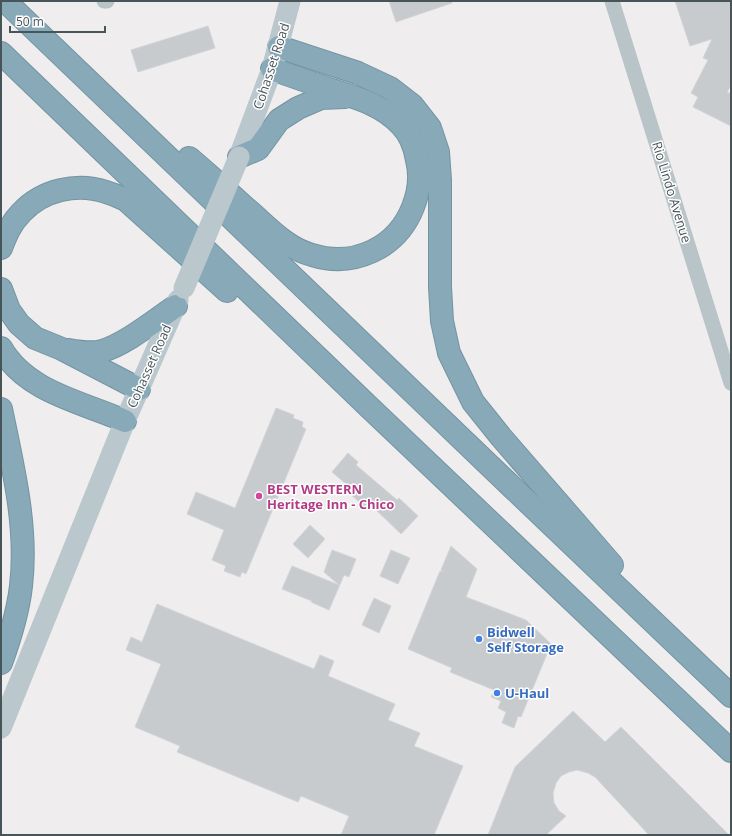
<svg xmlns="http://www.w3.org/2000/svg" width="732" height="836" viewBox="0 0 732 836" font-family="'Open Sans',sans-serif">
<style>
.building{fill:#c7cbce;stroke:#d1d5d8}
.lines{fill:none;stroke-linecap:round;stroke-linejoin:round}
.highway-casing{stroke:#7494a3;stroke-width:24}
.street{stroke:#b9c4c8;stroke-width:15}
.secondary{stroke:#bac7cd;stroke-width:21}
.highway{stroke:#88a9b8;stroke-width:22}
.secondary-bridge{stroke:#bac7cd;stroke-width:21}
.hotel-dot{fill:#d1479c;stroke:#fff;stroke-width:1.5}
.shop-dot{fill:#3f7fe0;stroke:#fff;stroke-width:1.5}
.labels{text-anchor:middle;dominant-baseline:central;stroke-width:3;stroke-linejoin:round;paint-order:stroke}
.street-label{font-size:13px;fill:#475458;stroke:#fff}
.hotel-label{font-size:13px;font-weight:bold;fill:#b23c85;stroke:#fff;text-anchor:start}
.shop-label{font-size:13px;font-weight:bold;fill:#366cbe;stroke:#fff;text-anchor:start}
</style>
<rect width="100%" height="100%" fill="#efeded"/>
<g class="building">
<path d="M389 1H452V3L396 22Z"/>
<path d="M675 1H731V85L727 92 731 94V126L693 107 698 97 691 93 708 60 703 58 712 39 690 46Z"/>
<path d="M208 26 215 48 138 72 131 50Z"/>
<path d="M276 408 294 415 293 418 303 422 302 427 306 429 246 574 242 572 240 577 224 571 226 566 212 560 224 530 187 514 196 492 235 508Z"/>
<path d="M348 453 358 462 356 465 397 500 399 498 418 516 401 534 374 508 370 511 343 488 346 484 332 472Z"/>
<path d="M310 525 325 539 308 558 293 544Z"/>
<path d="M451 546 477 569 466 597 526 620 551 644 521 717 518 716 514 728 502 723 506 712 498 708 501 701 491 697 494 690 450 672 452 668 408 649 440 571 443 572 441 570Z"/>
<path d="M332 550 356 559 349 577 344 575 329 610 311 602 312 601 282 589 292 566 339 585 324 572Z"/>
<path d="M391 550 410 558 398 584 380 576Z"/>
<path d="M374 598 391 606 379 633 362 625Z"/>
<path d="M157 604 314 669 320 655 334 661 328 676 395 704 388 720 420 733 414 746 463 766 434 835H341L349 816 301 796 298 802 177 752 180 746 135 727 161 664 126 650 131 637 142 642Z"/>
<path d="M573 711 605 742 621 727 729 835H649L595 777 588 773 577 770 569 772 561 776 556 783 553 793 554 803 559 811 566 816 546 835H488L515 767Z"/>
</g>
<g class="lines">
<defs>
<g id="highway">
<path d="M5 1 514 489 731 696"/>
<path d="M279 47 358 73 390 88 412 105 430 128 438 152 440 180V287L442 321 449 353 473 402 501 437 612 565"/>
<path d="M1 53 370 408 731 751"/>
<path d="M239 157 258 149 279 120 298 108 321 98 345 97"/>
<path d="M189 158C209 175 229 193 248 210 268 227 286 248 312 255 354 268 397 248 413 207 419 192 421 176 417 160 415 148 410 134 401 125 383 105 357 98 332 90 312 83 292 76 272 69"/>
<path d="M1 248C6 235 11 223 21 213 42 190 77 182 106 192 113 194 120 197 126 200L227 291"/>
<path d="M1 289 9 310 19 324 35 338 62 349 139 389"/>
<path d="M1 348C26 392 82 402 125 421"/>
<path d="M69 350C80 352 91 354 102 351 126 344 155 320 176 306"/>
<path d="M1 409C13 467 28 527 21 586 18 613 10 638 1 663"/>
</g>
</defs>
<use href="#highway" class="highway-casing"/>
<g class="street">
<path d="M104 1H107"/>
<path d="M612 1 731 383"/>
</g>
<g class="secondary">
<path d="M239 157 272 69 290 1"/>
<path d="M1 728 125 421 178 300"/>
</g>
<use href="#highway" class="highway"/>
<path class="secondary-bridge" d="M184 288 239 157"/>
</g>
<circle class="hotel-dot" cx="259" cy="496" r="4"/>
<g class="shop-dot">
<circle cx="479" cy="639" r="4"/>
<circle cx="497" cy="693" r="4"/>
</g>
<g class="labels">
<g class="street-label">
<text transform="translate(271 66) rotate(-72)">Cohasset Road</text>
<text transform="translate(672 192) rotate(73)">Rio Lindo Avenue</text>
<text transform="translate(149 366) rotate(-66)">Cohasset Road</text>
</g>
<g class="hotel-label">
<text x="267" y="489">BEST WESTERN<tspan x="267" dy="15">Heritage Inn - Chico</tspan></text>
</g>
<g class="shop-label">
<text x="487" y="632">Bidwell<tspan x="487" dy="15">Self Storage</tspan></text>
<text x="505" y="693">U-Haul</text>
</g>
</g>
<rect width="732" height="836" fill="none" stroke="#475458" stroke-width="4"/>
<path d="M10 26v6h95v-6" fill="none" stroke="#475458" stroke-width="2"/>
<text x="16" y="26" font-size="12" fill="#475458" stroke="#ffffff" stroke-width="3" paint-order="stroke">50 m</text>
</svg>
